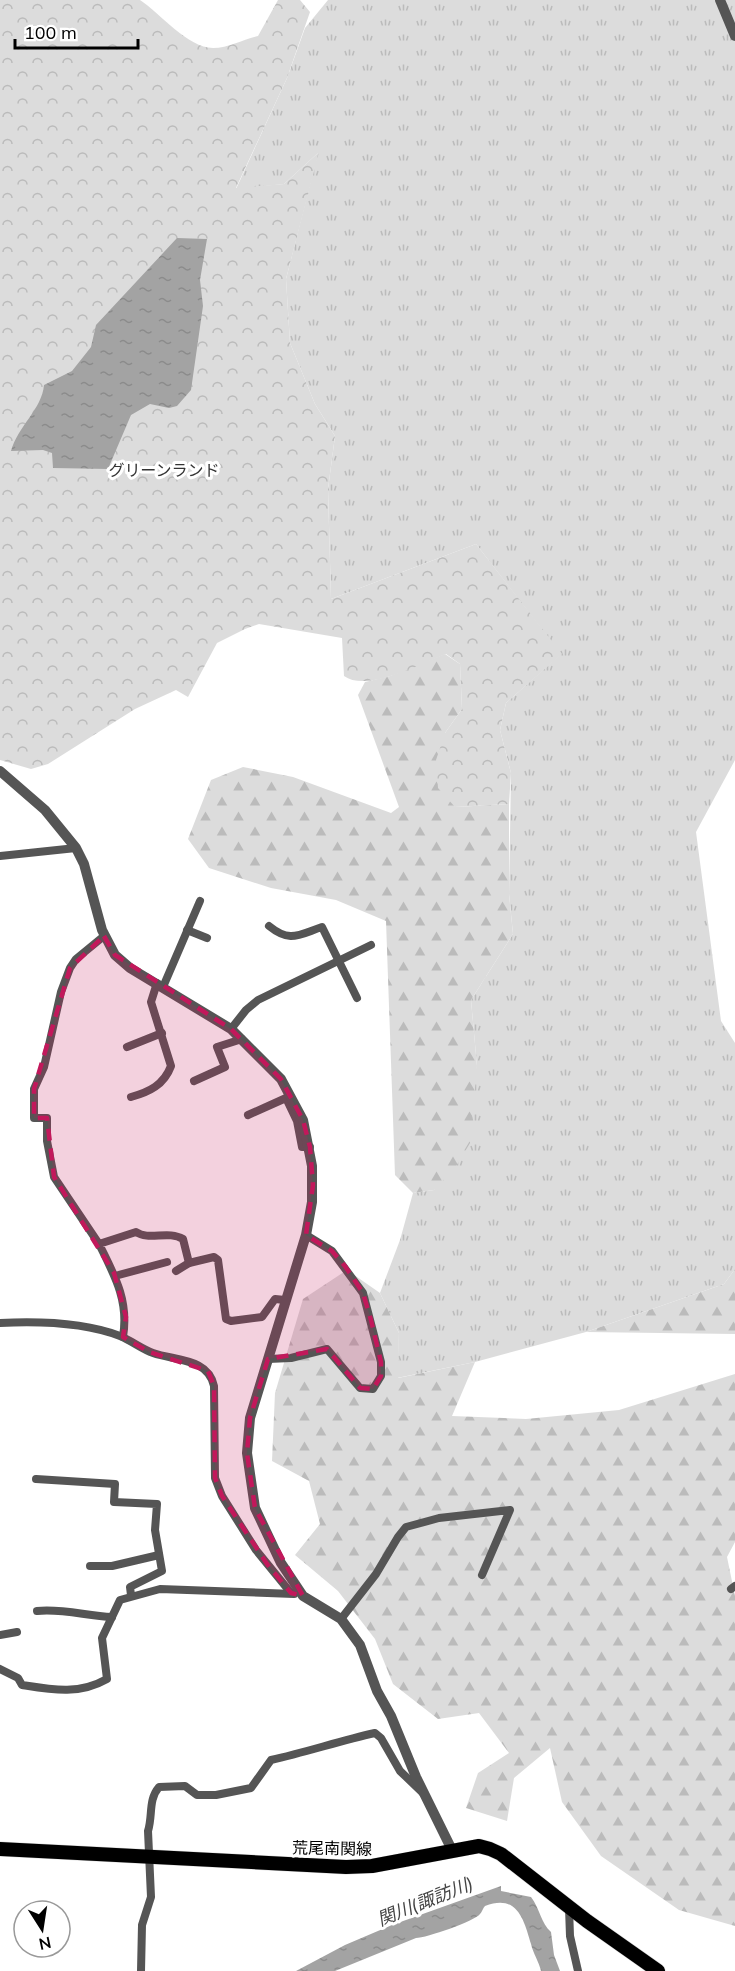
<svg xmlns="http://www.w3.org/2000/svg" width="735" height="1971" viewBox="0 0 735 1971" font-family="Mulish,'Noto Sans JP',sans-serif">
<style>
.grass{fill:url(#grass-tufts)}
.forest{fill:url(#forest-firs)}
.park{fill:url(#park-crowns)}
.water{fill:url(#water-ripples)}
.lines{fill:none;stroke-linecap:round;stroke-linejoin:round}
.primary-casing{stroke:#dbdbdb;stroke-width:15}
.minor{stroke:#555;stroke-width:8}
.tertiary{stroke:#555;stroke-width:10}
.primary{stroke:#000;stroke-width:14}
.marked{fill:#c2185b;fill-opacity:0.2;stroke:#c2185b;stroke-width:4.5;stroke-dasharray:12 8;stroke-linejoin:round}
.labels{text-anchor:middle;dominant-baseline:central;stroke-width:6;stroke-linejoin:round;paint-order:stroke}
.park-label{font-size:16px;fill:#333;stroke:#fff}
.street-label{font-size:16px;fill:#000;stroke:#fff}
.water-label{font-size:18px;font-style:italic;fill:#444;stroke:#fff}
</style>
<defs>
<pattern id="grass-tufts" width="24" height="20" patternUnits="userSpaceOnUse" patternTransform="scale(1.5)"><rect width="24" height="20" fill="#dcdcdc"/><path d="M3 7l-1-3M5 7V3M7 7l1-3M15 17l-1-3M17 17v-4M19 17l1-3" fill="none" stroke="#bbb"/></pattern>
<pattern id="forest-firs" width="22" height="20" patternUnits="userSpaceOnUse" patternTransform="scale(1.5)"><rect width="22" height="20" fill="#dcdcdc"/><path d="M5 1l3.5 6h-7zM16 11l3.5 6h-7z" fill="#bbb"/></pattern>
<pattern id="park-crowns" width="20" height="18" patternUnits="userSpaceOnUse" patternTransform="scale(1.5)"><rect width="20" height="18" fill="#dcdcdc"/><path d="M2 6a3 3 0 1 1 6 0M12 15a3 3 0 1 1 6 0" fill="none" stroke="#bbb"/></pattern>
<pattern id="water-ripples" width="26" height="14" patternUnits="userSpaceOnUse" patternTransform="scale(1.5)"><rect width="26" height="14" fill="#a3a3a3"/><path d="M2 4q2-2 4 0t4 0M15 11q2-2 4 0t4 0" fill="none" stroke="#8b8b8b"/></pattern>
</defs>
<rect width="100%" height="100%" fill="#fff"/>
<path class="grass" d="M328 0H735V760L696 832 721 1021 735 1043V1269L724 1284 586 1332 475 1362 397 1378 399 1333 380 1293 400 1240 413 1193 434 1190 477 1066 471 1000 513 934 509 894 511 773 500 730 506 703 561 654 476 544 331 599 328 489 335 436 315 404 290 343 286 279 318 153 284 184 236 189 287 78 305 28Z"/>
<g class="forest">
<path d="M445 654 460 664 462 709 445 733 455 807 509 804V894L513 934 471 1000 477 1066 470 1143 455 1168 434 1190 413 1193 395 1175 386 921 336 900 271 888 209 868 188 839 211 780 243 767 293 777 391 813 399 807 358 695 365 682 390 676Z"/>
<path d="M735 1269V1334L586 1332 724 1284Z"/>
<path d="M347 1270 380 1293 399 1333 398 1378 475 1362 452 1416 526 1419 619 1410 735 1374V1542L727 1557 735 1596V1926L679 1910 601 1856 562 1802 550 1748 514 1778 507 1821 466 1808 478 1773 509 1753 479 1713 438 1719 393 1684 375 1639 338 1591 295 1555 320 1524 309 1481 272 1461 275 1393 303 1299Z"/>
</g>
<path class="park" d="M0 0H140C160 13 188 48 213 48 229 48 243 39 258 36L278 0H300L310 12 287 78 236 188 284 184 319 152 286 279 290 343 315 404 335 436 328 489 331 599 476 544 562 654 506 703 500 730 511 773 509 804 455 807 438 788 436 760 445 733 462 709 460 664 446 654C422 663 367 693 344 676L342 638 259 624 245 629 217 643 188 697 176 690 135 709 48 764 31 769 0 760Z"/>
<g class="water">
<path d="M177 238 207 239 200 280 203 306 191 390 177 406 169 408 150 404 131 415 108 469 53 468 52 453 43 450 11 451C18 426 42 409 44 385L72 371 91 347 96 325Z"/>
<path d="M501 1886V1891L531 1897C540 1909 541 1923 551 1932L554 1955 560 1971H541C539 1962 533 1953 531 1944 524 1921 518 1893 485 1906 483 1908 482 1912 480 1914 475 1921 426 1938 416 1938L335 1971H296L345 1945 392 1925Z"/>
</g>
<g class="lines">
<defs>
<path id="primary" d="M0 1849 346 1867 372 1866 479 1846 490 1849 501 1854 587 1921 658 1971"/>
</defs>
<use href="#primary" class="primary-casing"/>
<g class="minor">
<path d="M0 856 76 848"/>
<path d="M269 926C290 943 298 935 322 927L357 998"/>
<path d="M187 930 207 938"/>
<path d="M163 987 200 901"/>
<path d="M231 1029 246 1010 258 1000 371 945"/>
<path d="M127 1047 162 1033"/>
<path d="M194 1081 225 1067 217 1047 242 1039"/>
<path d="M131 1097C149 1092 164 1085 171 1066L151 1002 157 983"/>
<path d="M248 1115 286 1098 297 1121 302 1147H310"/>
<path d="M99 1244 54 1177 47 1141V1118H34V1089L44 1067 61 992 70 968 76 959 104 936"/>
<path d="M176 1271 189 1263"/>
<path d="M115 1276 167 1262"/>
<path d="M0 1323C40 1321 83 1322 120 1336 132 1341 142 1349 153 1353 176 1361 208 1358 214 1386L215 1478 222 1496 256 1550 291 1593"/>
<path d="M123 1337C129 1301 115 1276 99 1244L136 1232C149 1241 168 1230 183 1239L189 1263 214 1257 218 1260 226 1319 231 1321 262 1317 275 1299 285 1300"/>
<path d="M268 1359 291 1358 327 1349 360 1388 373 1389 381 1376V1362L363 1293 332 1251 306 1235"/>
<path d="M36 1479 115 1484 114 1502 157 1504 155 1530 162 1571 130 1587 131 1595"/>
<path d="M90 1566H112L159 1555"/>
<path d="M731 1589 735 1586"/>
<path d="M37 1611C61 1608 87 1616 112 1617"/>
<path d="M341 1619 376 1574 398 1537 406 1527 439 1518 510 1510 482 1575"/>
<path d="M0 1635 17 1632"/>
<path d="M0 1669 18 1678 22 1685C53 1690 79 1695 107 1679L102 1638 120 1600 160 1589 294 1594"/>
<path d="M569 1908 570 1936 578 1971"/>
<path d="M141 1971 142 1925 151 1897 148 1831C153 1815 148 1800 159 1787L185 1786 197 1795H216L251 1788 271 1760C307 1752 339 1741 375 1733L381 1738 400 1771 423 1793"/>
</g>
<g class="tertiary">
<path d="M720 0 735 36"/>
<path d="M0 771 45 810 76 848 84 864 102 930 115 955 130 968 231 1029 281 1079 303 1120 312 1166V1202L306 1235 250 1418 247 1453 255 1508 281 1563 303 1596 341 1619 360 1645 377 1691 391 1716 416 1777 452 1850"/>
</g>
<use href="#primary" class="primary"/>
</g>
<path class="marked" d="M104 936 115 955 231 1029 281 1079 303 1120 310 1147 313 1185 306 1235 332 1251 345 1266 363 1293 371 1320 381 1362V1376L373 1389 360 1388 327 1349 268 1359 250 1418 247 1453 255 1508 303 1596 291 1593 267 1564 222 1496 215 1478 214 1386 208 1371 149 1352 123 1337 126 1317 114 1273 54 1177 47 1118H34V1089L70 968Z"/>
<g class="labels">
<g class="park-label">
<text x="164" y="470">グリーンランド</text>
</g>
<g class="street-label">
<text transform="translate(332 1848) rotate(1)">荒尾南関線</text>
</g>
<g class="water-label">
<text transform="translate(425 1901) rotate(-22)">関川(諏訪川)</text>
</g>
</g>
<g transform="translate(42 1929) rotate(168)"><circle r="28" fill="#ffffff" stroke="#999999" stroke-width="1.5"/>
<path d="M0-4.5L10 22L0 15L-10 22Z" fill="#000000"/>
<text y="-9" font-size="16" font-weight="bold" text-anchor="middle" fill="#000000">N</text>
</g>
<path d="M15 39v9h123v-9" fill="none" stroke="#000000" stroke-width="3"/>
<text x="24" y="39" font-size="18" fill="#000000" stroke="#ffffff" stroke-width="4.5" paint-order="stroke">100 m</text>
</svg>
